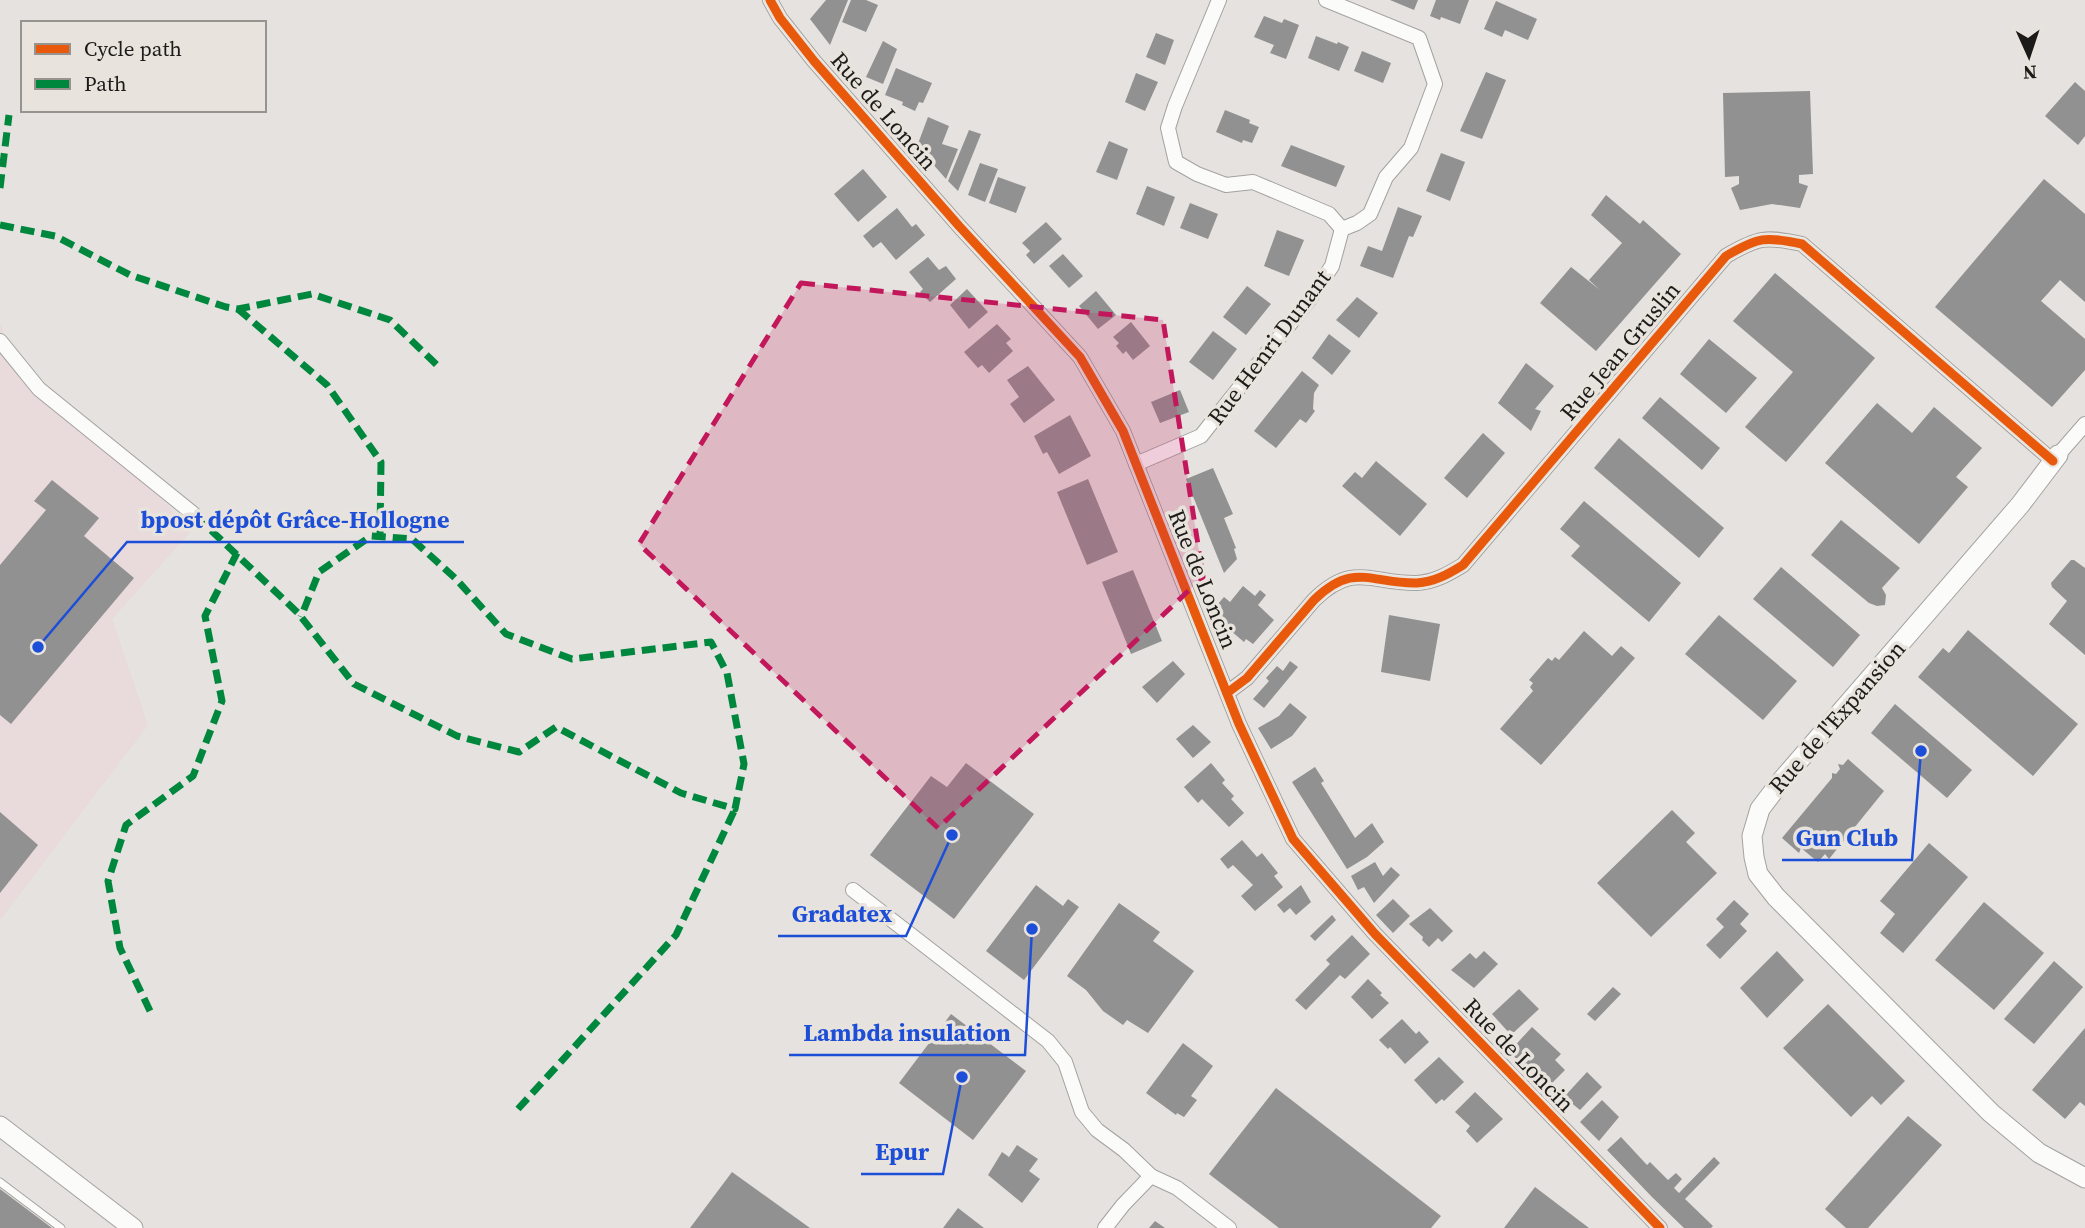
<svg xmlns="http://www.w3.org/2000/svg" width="2085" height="1228" viewBox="0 0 2085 1228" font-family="'Source Serif 4',serif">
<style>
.commercial{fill:#e9dadc}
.building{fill:#929191}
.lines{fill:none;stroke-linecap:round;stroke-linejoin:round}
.lane-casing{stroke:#a4a29f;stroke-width:9}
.street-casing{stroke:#a4a29f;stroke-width:16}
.secondary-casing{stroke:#a4a29f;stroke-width:21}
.lane{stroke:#fbfbfa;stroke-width:7}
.street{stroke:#fbfbfa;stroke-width:14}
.secondary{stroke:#fbfbfa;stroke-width:19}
.quiet{stroke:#00873e;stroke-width:7;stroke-dasharray:14 7;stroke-linecap:butt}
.cycleway-casing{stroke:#e8e3dc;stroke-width:13}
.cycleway{stroke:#e8590c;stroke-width:9}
.marked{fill:#c2185b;fill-opacity:0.2;stroke:#c2185b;stroke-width:5;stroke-dasharray:14 9;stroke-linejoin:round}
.labels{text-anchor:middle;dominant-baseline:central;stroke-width:7;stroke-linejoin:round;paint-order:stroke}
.street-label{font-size:23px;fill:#1d1b19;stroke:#e8e3dc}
.leader{fill:none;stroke:#1d4ed8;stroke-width:2.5}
.callout-dot{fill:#1d4ed8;stroke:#e8e3dc;stroke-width:2.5}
.callout-label{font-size:24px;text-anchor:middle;font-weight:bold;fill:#1d4ed8;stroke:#e8e3dc;stroke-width:7;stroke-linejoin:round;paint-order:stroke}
</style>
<rect width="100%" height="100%" fill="#e5e2df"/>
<path class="commercial" d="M0 323 15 369 142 481 192 530 112 619 148 725 0 920Z"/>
<g class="building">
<path d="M826 0H848L830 45 810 19Z"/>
<path d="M851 0H866L878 5 866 32 842 22Z"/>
<path d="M1390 0H1418L1414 10Z"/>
<path d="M1436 0H1469L1460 24 1441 17 1440 20 1430 16Z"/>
<path d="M1496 1 1537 19 1528 40 1505 30 1502 37 1484 29Z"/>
<path d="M1264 16 1282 23 1284 19 1299 25 1286 59 1270 53 1274 45 1254 37Z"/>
<path d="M1156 33 1174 40 1165 65 1146 57Z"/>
<path d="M1316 36 1337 44 1338 42 1349 47 1339 71 1308 58Z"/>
<path d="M883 41 897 49 883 84 866 77Z"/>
<path d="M1362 51 1391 63 1383 83 1354 71Z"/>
<path d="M896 68 932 83 923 103 919 102 915 111 902 105 903 102 885 95Z"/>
<path d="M1486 72 1506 80 1482 139 1460 131Z"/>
<path d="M1136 73 1158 82 1145 111 1125 102Z"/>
<path d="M2075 82 2085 91V136L2078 145 2045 116Z"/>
<path d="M1810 91 1813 174 1799 175V183L1808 186 1800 208 1772 204 1740 210 1731 188 1739 184V176L1725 177 1723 93Z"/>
<path d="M1225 110 1250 120 1249 123 1259 127 1252 143 1243 140 1242 143 1216 132Z"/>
<path d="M928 117 949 126 942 144 958 149 946 179 931 162 933 156 916 149Z"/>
<path d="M969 130 981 134 958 191 948 181Z"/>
<path d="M1109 141 1128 149 1117 180 1096 172Z"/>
<path d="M1291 145 1345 166 1336 187 1281 166Z"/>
<path d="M1441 153 1465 162 1450 201 1426 191Z"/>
<path d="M980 163 998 169 985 202 968 195Z"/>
<path d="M863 169 887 197 858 222 834 194Z"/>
<path d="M998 177 1026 187 1016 213 989 203Z"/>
<path d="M2044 179 2085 214V302L2060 280 2041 301 2085 339V370L2052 407 1935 307Z"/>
<path d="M1147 186 1175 197 1164 226 1136 214Z"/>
<path d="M1606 195 1640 224 1643 220 1681 254 1596 351 1540 303 1571 267 1600 290 1589 280 1622 243 1591 215Z"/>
<path d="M1190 203 1218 214 1208 239 1180 228Z"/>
<path d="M1398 207 1422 216 1413 237 1409 236 1393 278 1360 266 1368 246 1382 251Z"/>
<path d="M897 208 912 227 916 224 925 235 896 260 881 242 873 248 863 236Z"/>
<path d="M1046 222 1062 239 1034 264 1026 255 1030 251 1022 243Z"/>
<path d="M1277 230 1304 240 1289 276 1264 266Z"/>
<path d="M1063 254 1083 276 1069 288 1049 266Z"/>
<path d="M928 257 939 270 946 266 956 279 930 302 920 292 923 289 909 272Z"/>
<path d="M1775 273 1875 358 1786 462 1745 427 1793 372 1733 321Z"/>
<path d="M1247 286 1271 304 1246 335 1223 317Z"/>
<path d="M967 289 988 312 969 329 950 305Z"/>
<path d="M1096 291 1116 315 1098 329 1079 306Z"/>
<path d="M1357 297 1378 313 1359 338 1336 320Z"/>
<path d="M1131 322 1150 346 1133 360 1126 351 1123 354 1116 346 1119 343 1113 337Z"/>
<path d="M997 324 1011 339 1006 343 1013 351 989 373 982 365 978 368 964 352Z"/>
<path d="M1213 331 1237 349 1213 380 1189 362Z"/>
<path d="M1329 334 1351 351 1332 375 1312 358Z"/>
<path d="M1709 339 1757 378 1726 413 1680 374Z"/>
<path d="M1526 363 1554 386 1535 409 1541 411 1531 431 1498 403Z"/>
<path d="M1028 366 1055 400 1024 423 1010 404 1019 397 1007 380Z"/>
<path d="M1302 371 1319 385 1314 393 1313 409 1315 411 1306 423 1300 419 1276 448 1254 431Z"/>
<path d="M1180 390 1189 412 1160 423 1151 402Z"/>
<path d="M1660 397 1720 448 1702 470 1642 418Z"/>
<path d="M1877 403 1912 433 1934 407 1982 448 1956 477 1968 487 1919 544 1825 463Z"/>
<path d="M1070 415 1091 456 1059 474 1047 452 1043 454 1034 436Z"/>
<path d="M1483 433 1505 453 1467 498 1444 478Z"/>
<path d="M1619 438 1724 528 1699 558 1594 468Z"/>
<path d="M1376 461 1427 504 1400 536 1342 486 1355 472 1362 478Z"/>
<path d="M1213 468 1233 514 1224 518 1236 548 1234 549 1237 559 1224 573 1186 479Z"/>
<path d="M1088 479 1118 552 1087 565 1057 492Z"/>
<path d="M52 480 99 518 84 536 134 578 11 724 0 715V565L46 510 34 501Z"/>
<path d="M1584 501 1681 583 1649 622 1571 556 1580 546 1560 529Z"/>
<path d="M1841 520 1900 568 1882 588 1886 595 1885 605 1877 606 1869 603 1811 555Z"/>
<path d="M2071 560H2074L2085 568V655L2049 624 2067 601 2052 587 2051 583Z"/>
<path d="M1781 567 1860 635 1833 667 1753 599Z"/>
<path d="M1133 570 1162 641 1131 654 1102 582Z"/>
<path d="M1243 586 1255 596 1260 590 1266 595 1258 605 1274 620 1253 644 1246 639 1244 642 1210 613 1224 597 1230 602Z"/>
<path d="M1389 615 1440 624 1430 681 1381 672Z"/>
<path d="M1719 615 1797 681 1763 720 1685 654Z"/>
<path d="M1968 630 2078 724 2033 776 1918 677 1943 648 1949 653Z"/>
<path d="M1584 631 1612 656 1621 646 1635 658 1541 765 1500 729 1533 691 1530 687 1533 683 1529 680 1548 658 1552 661 1555 657 1559 660Z"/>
<path d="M1173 661 1185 674 1157 703 1142 687Z"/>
<path d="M1290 661 1298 667 1264 708 1253 699 1269 681 1266 678 1277 666 1283 671Z"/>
<path d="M1290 703 1307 717 1292 736 1271 749 1258 728 1279 716Z"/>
<path d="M1895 704 1972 770 1947 798 1871 733Z"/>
<path d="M1193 725 1211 742 1193 758 1176 739Z"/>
<path d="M1848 759 1884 791 1829 859 1825 854 1818 862 1801 848 1799 853 1782 838 1832 778V773L1836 774 1840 769 1838 764 1843 765Z"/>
<path d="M966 763 1034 814 954 919 870 855 931 776 947 787Z"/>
<path d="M1211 763 1225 780 1222 783 1234 796 1231 799 1244 813 1229 827 1202 799 1198 803 1184 787Z"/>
<path d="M1315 767 1324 781 1321 783 1355 838 1372 823 1384 842 1367 857 1347 869 1292 782Z"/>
<path d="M1672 810 1695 833 1686 842 1717 873 1651 937 1597 883Z"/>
<path d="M0 812 38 845 0 893Z"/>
<path d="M1242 840 1257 857 1262 853 1278 873 1274 876 1283 887 1255 911 1241 896 1253 885 1233 865 1228 869 1220 859Z"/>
<path d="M1929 843 1968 877 1903 953 1880 933 1895 914 1880 901Z"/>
<path d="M1375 862 1383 876 1391 867 1400 875 1374 903 1364 887 1358 890 1351 876Z"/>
<path d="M1036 885 1063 906 1068 899 1079 907 1024 980 986 951Z"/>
<path d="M1301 885 1311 902 1296 915 1290 908 1284 913 1277 905Z"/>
<path d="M1393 899 1410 916 1393 933 1376 915Z"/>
<path d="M1734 900 1749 914 1740 924 1747 931 1720 959 1706 945 1724 927 1716 919Z"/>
<path d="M1984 902 2044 953 1994 1010 1935 960Z"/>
<path d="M1119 903 1160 932 1153 941 1194 971 1148 1033 1127 1020 1123 1025 1103 1011 1086 990 1067 976Z"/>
<path d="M1430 908 1453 931 1442 942 1438 938 1429 947 1422 940 1423 937 1409 924Z"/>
<path d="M1332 915 1336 920 1315 941 1310 936Z"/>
<path d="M1352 935 1370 954 1345 979 1340 975 1306 1010 1295 1000 1330 964 1326 960Z"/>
<path d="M1484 951 1498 964 1474 988 1451 970 1470 953 1476 959Z"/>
<path d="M1777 951 1804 980 1767 1018 1740 988Z"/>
<path d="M2054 961 2083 987 2034 1044 2004 1019Z"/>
<path d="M1368 979 1382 993 1380 995 1389 1003 1372 1019 1351 997Z"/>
<path d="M1613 987 1621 994 1595 1021 1587 1014Z"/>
<path d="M1519 989 1539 1009 1511 1035 1492 1014Z"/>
<path d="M1828 1004 1905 1081 1881 1105 1872 1096 1851 1117 1783 1048Z"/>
<path d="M951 1014 1026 1071 973 1140 899 1083Z"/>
<path d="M1402 1019 1416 1034 1419 1031 1429 1042 1405 1064 1390 1047 1388 1049 1379 1040Z"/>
<path d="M1532 1027 1561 1054 1555 1060 1565 1070 1552 1083 1535 1067 1530 1072 1509 1052Z"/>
<path d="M2085 1028V1106L2080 1102 2065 1119 2032 1090Z"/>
<path d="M1183 1043 1213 1066 1191 1096 1197 1100 1184 1117 1177 1113 1176 1115 1146 1093Z"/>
<path d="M1439 1057 1464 1082 1444 1101 1442 1099 1436 1104 1414 1080Z"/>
<path d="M1587 1072 1602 1087 1580 1110 1564 1097Z"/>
<path d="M1276 1088 1441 1216 1431 1228H1279L1209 1174Z"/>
<path d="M1475 1092 1503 1119 1477 1143 1466 1131 1470 1126 1455 1112Z"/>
<path d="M1602 1100 1619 1117 1599 1141 1580 1122Z"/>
<path d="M1908 1116 1942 1145 1868 1228H1846L1825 1209Z"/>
<path d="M1621 1137 1647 1165 1650 1162 1668 1180 1676 1173 1682 1179 1674 1188 1679 1193 1714 1157 1720 1163 1685 1199 1713 1226 1711 1228H1684L1652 1197 1607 1150Z"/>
<path d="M1017 1145 1038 1159 1029 1171 1040 1179 1022 1203 988 1175 1002 1152 1009 1157Z"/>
<path d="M732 1172 810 1228H690Z"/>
<path d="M1535 1187 1589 1228H1504Z"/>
<path d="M0 1189 52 1228H0Z"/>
<path d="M958 1208 984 1228H943Z"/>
<path d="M1155 1221 1165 1228H1149Z"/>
</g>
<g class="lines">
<defs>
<path id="lane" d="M0 1182 61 1228"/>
<g id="street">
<path d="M770 0 780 18 814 61 959 226 1080 357 1123 431 1239 724 1293 839 1375 934 1660 1228"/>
<path d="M1219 0 1175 106 1168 128 1176 162 1197 174 1226 185 1253 182 1329 214 1342 229"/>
<path d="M1326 0 1419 38 1435 84 1411 148 1386 177 1370 214 1357 223 1342 229"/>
<path d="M0 341 39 389 196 516"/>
<path d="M2058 455 2085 424"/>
<path d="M1136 464 1201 436 1309 300 1332 266 1342 229"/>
<path d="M1227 693 1247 678 1314 600C1354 561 1371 584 1417 583 1435 582 1448 574 1463 565L1726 256C1758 237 1766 236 1802 244L2053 461"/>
<path d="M853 890 1048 1041 1065 1062 1082 1112 1097 1130 1124 1150 1151 1176"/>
<path d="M1105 1228 1123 1205 1151 1176 1177 1188 1229 1228"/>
</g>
<g id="secondary">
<path d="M2058 455 2020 505 1782 780 1760 809 1752 836 1754 857 1758 874 1776 897 1991 1113 2039 1153 2085 1178"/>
<path d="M0 1126 133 1228"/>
</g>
</defs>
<use href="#lane" class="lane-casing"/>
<use href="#street" class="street-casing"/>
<use href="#secondary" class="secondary-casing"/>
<use href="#lane" class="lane"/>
<use href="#street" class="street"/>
<use href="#secondary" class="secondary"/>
<g class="quiet">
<path d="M0 188 9 115"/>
<path d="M0 225 55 236 130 275 226 307 238 309 312 294 390 320 439 367"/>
<path d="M238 309 327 385 381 462 380 537"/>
<path d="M196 516 298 613 354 684 457 736 519 752 556 727 681 793 735 809 744 764 727 673 711 642 572 659 506 634 455 578 412 539 371 536 319 572 301 617"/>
<path d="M150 1011 120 948 108 881 126 825 193 776 222 701 205 616 237 553"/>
<path d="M518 1109 676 935 735 809"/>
</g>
<defs>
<g id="cycleway">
<path d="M770 0 780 18 814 61 959 226 1080 357 1123 431 1239 724 1293 839 1375 934 1660 1228"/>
<path d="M1227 693 1247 678 1314 600C1354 561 1371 584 1417 583 1435 582 1448 574 1463 565L1726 256C1758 237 1766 236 1802 244L2053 461"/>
</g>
</defs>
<use href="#cycleway" class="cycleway-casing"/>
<use href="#cycleway" class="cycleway"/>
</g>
<path class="marked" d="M801 283 1163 320 1203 577 938 828 639 544Z"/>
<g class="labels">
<g class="street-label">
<text transform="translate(884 111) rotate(49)">Rue de Loncin</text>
<text transform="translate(1269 347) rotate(-53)">Rue Henri Dunant</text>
<text transform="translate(1620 351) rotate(-50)">Rue Jean Gruslin</text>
<text transform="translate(1203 579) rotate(68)">Rue de Loncin</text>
<text transform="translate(1837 717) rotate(-49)">Rue de l'Expansion</text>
<text transform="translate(1519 1055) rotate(46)">Rue de Loncin</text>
</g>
</g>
<path class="leader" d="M38 647L127 542H464M1921 751L1912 860H1782M952 835L906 936H778M1032 929L1025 1055H789M962 1077L943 1174H861"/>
<g class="callout-dot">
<circle cx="38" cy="647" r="7"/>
<circle cx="1921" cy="751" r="7"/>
<circle cx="952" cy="835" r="7"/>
<circle cx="1032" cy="929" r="7"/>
<circle cx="962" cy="1077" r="7"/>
</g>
<g class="callout-label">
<text x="295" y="528">bpost dépôt Grâce-Hollogne</text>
<text x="1847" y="846">Gun Club</text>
<text x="842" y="922">Gradatex</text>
<text x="907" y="1041">Lambda insulation</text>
<text x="902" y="1160">Epur</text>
</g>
<rect x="21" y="21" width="245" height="91" fill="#e8e3dc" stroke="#97938e" stroke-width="2"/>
<rect x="35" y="44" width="35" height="10" fill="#e8590c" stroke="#97938e" stroke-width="2"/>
<text x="84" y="56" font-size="21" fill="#1d1b19">Cycle path</text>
<rect x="35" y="79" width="35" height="10" fill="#00873e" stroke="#97938e" stroke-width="2"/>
<text x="84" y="91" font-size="21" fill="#1d1b19">Path</text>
<g transform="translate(2029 56) rotate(177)" stroke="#e8e3dc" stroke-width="5" paint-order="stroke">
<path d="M0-5L12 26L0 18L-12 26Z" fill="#1d1b19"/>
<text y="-10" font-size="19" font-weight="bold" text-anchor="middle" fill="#1d1b19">N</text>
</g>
</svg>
